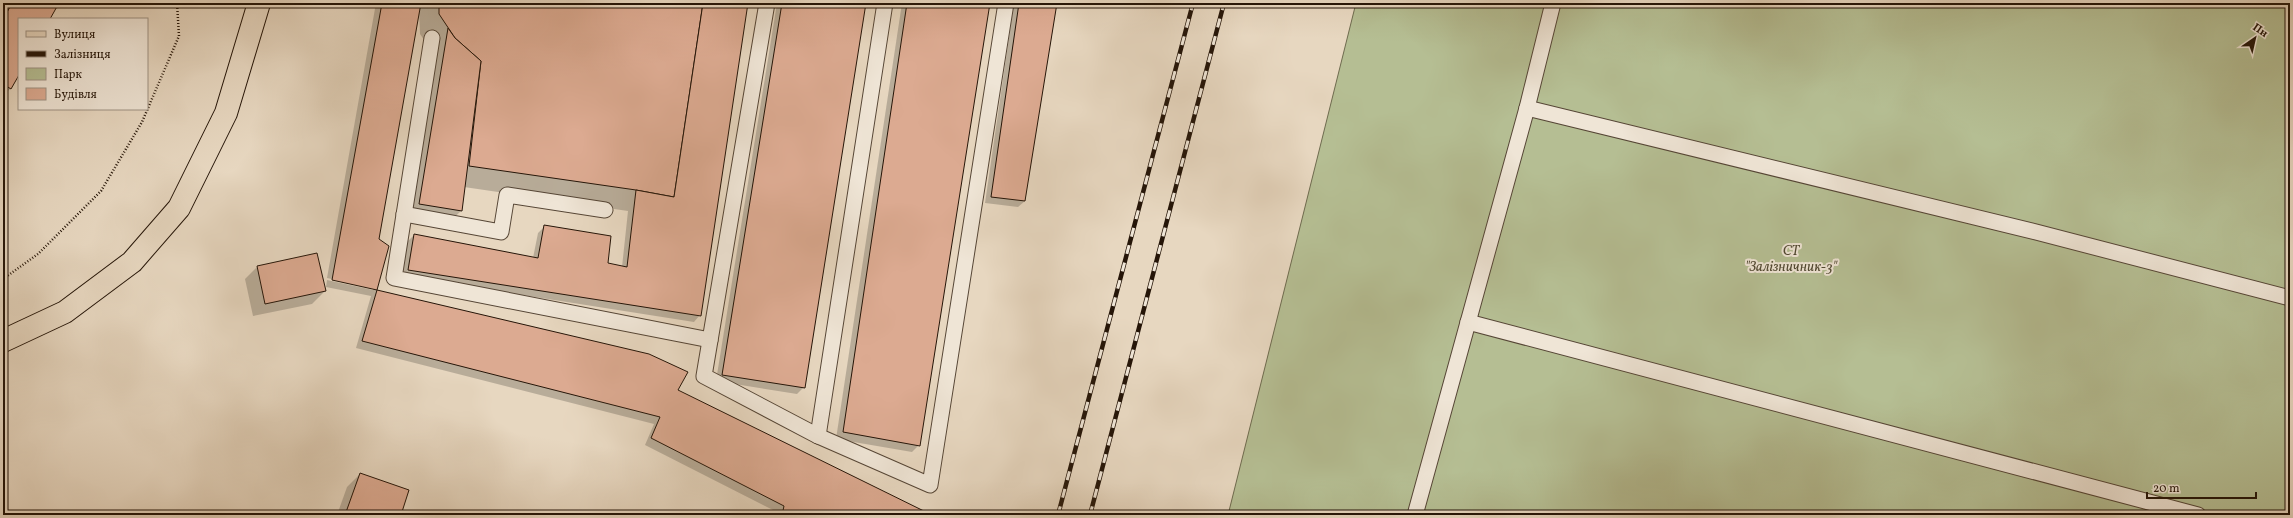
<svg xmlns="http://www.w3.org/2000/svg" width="2293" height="518" viewBox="0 0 2293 518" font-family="Vollkorn,serif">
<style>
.green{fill:#b5be93;stroke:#6d6a4e}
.shadow{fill:#0003}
.building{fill:#dcaa91;stroke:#251508}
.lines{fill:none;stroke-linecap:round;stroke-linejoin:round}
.lane-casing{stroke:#564636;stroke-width:17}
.primary-casing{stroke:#251508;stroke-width:24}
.path{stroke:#251508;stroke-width:2.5;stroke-dasharray:1 2;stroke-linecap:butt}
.lane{stroke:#efe5d6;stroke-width:15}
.primary{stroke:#e7d7c0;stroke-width:22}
.rail-casing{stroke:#251508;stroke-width:4.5}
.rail{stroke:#efe5d6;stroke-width:3;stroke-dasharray:9;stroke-linecap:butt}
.labels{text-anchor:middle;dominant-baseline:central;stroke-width:4;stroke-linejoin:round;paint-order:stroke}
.park-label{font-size:14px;font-style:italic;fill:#504832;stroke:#efe5d6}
</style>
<rect width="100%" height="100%" fill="#e7d7c0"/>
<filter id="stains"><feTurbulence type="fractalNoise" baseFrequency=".005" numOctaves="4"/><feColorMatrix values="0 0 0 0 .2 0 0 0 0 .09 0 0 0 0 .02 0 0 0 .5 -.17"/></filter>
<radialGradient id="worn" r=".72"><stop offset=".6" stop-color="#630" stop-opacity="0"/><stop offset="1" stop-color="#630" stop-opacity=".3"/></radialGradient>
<path class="green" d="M1356 3H2290V515H1228Z"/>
<g class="shadow">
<path d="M6 3H58L49 19H19V73L11 88 3 96V8Z"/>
<path d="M376 3H746L700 315 694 322 402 276 407 242 414 235 533 258 538 233 545 226 607 264 622 267 628 211 464 187 461 211 444 227 403 221 431 50 420 34 419 11 377 239 387 246 376 290 648 355 677 390 930 515H777V512L645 445 654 424 356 348 371 296 326 287 327 280 373 290V288L327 278Z"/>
<path d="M777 3H865L804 387 797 394 716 381Z"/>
<path d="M902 3H989L919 445 912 452 836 439Z"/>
<path d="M1014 3H1056L1025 201 1018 207 985 203Z"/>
<path d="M3 140 7 144 3 148Z"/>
<path d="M258 266 325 291 312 304 253 316 245 279Z"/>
<path d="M360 474 400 515H337L347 487Z"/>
</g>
<g class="building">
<path d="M12 3H59L50 19H19V75L11 89 3 84V20Z"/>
<path d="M382 3H421L379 239 389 246 377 290 332 280Z"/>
<path d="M439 3H703L674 197 636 190 469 166 481 61 455 38 439 14Z"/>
<path d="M703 3H748L701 316 408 270 414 234 538 258 544 225 611 236 608 263 627 267 636 190 674 197Z"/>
<path d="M782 3H866L805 388 722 375Z"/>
<path d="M907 3H990L920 446 843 432Z"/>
<path d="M1019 3H1057L1025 201 991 197Z"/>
<path d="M448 28 455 38 481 61 462 211 419 204Z"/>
<path d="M317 253 326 291 265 304 257 266Z"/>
<path d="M377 290 649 354 688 372 678 390 932 515H782L784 506 651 438 660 417 362 341Z"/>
<path d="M360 473 409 490 401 515H345Z"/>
</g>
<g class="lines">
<defs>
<g id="lane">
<path d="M767 3 704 376 818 436 930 485 1006 3"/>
<path d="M432 38 394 278 710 340"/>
<path d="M1527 108 2036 232 2290 298"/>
<path d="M404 214 501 232 507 195 605 210"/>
<path d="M1468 322 2198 515"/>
<path d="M818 436 885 3"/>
<path d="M1415 515 1527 108 1553 3"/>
</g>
<path id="primary" d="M3 341 65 312 132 262 179 208 226 113 259 3"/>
</defs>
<use href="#lane" class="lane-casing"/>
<use href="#primary" class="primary-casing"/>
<path class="path" d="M3 279 38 254 101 191 142 122 179 36 177 3"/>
<use href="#lane" class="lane"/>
<use href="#primary" class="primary"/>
<defs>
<g id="rail">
<path d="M1058 515 1193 3"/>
<path d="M1090 515 1224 3"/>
</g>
</defs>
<use href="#rail" class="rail-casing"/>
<use href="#rail" class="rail"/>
</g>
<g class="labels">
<g class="park-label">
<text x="1791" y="251">СТ<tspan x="1791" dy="16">"Залізничник-3"</tspan></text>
</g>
</g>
<rect width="2293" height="518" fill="none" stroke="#e7d7c0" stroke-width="16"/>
<rect x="4" y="4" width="2285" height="510" fill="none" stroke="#251508" stroke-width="2"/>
<rect x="8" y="8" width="2277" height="502" fill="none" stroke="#251508"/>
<rect x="18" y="18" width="130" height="92" fill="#efe5d6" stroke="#9e9284"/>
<rect x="26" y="31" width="20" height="6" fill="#e7d7c0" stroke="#9e9284"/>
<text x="54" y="38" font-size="12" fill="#251508">Вулиця</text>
<rect x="26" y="51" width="20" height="6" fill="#251508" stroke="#9e9284"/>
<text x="54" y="58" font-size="12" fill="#251508">Залізниця</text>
<rect x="26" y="68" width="20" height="12" fill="#b5be93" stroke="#9e9284"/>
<text x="54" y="78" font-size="12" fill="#251508">Парк</text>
<rect x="26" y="88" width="20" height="12" fill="#dcaa91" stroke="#9e9284"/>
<text x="54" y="98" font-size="12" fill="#251508">Будівля</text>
<g transform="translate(2255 38) rotate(34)" stroke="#efe5d6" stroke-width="3" paint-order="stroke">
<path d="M0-3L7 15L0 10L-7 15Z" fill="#251508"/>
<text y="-6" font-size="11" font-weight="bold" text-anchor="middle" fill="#251508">Пн</text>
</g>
<path d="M2147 492v6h109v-6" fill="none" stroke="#251508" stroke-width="2"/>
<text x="2153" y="492" font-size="12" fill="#251508" stroke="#efe5d6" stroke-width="3" paint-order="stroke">20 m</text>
<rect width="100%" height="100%" filter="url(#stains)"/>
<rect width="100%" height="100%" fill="url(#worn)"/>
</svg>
